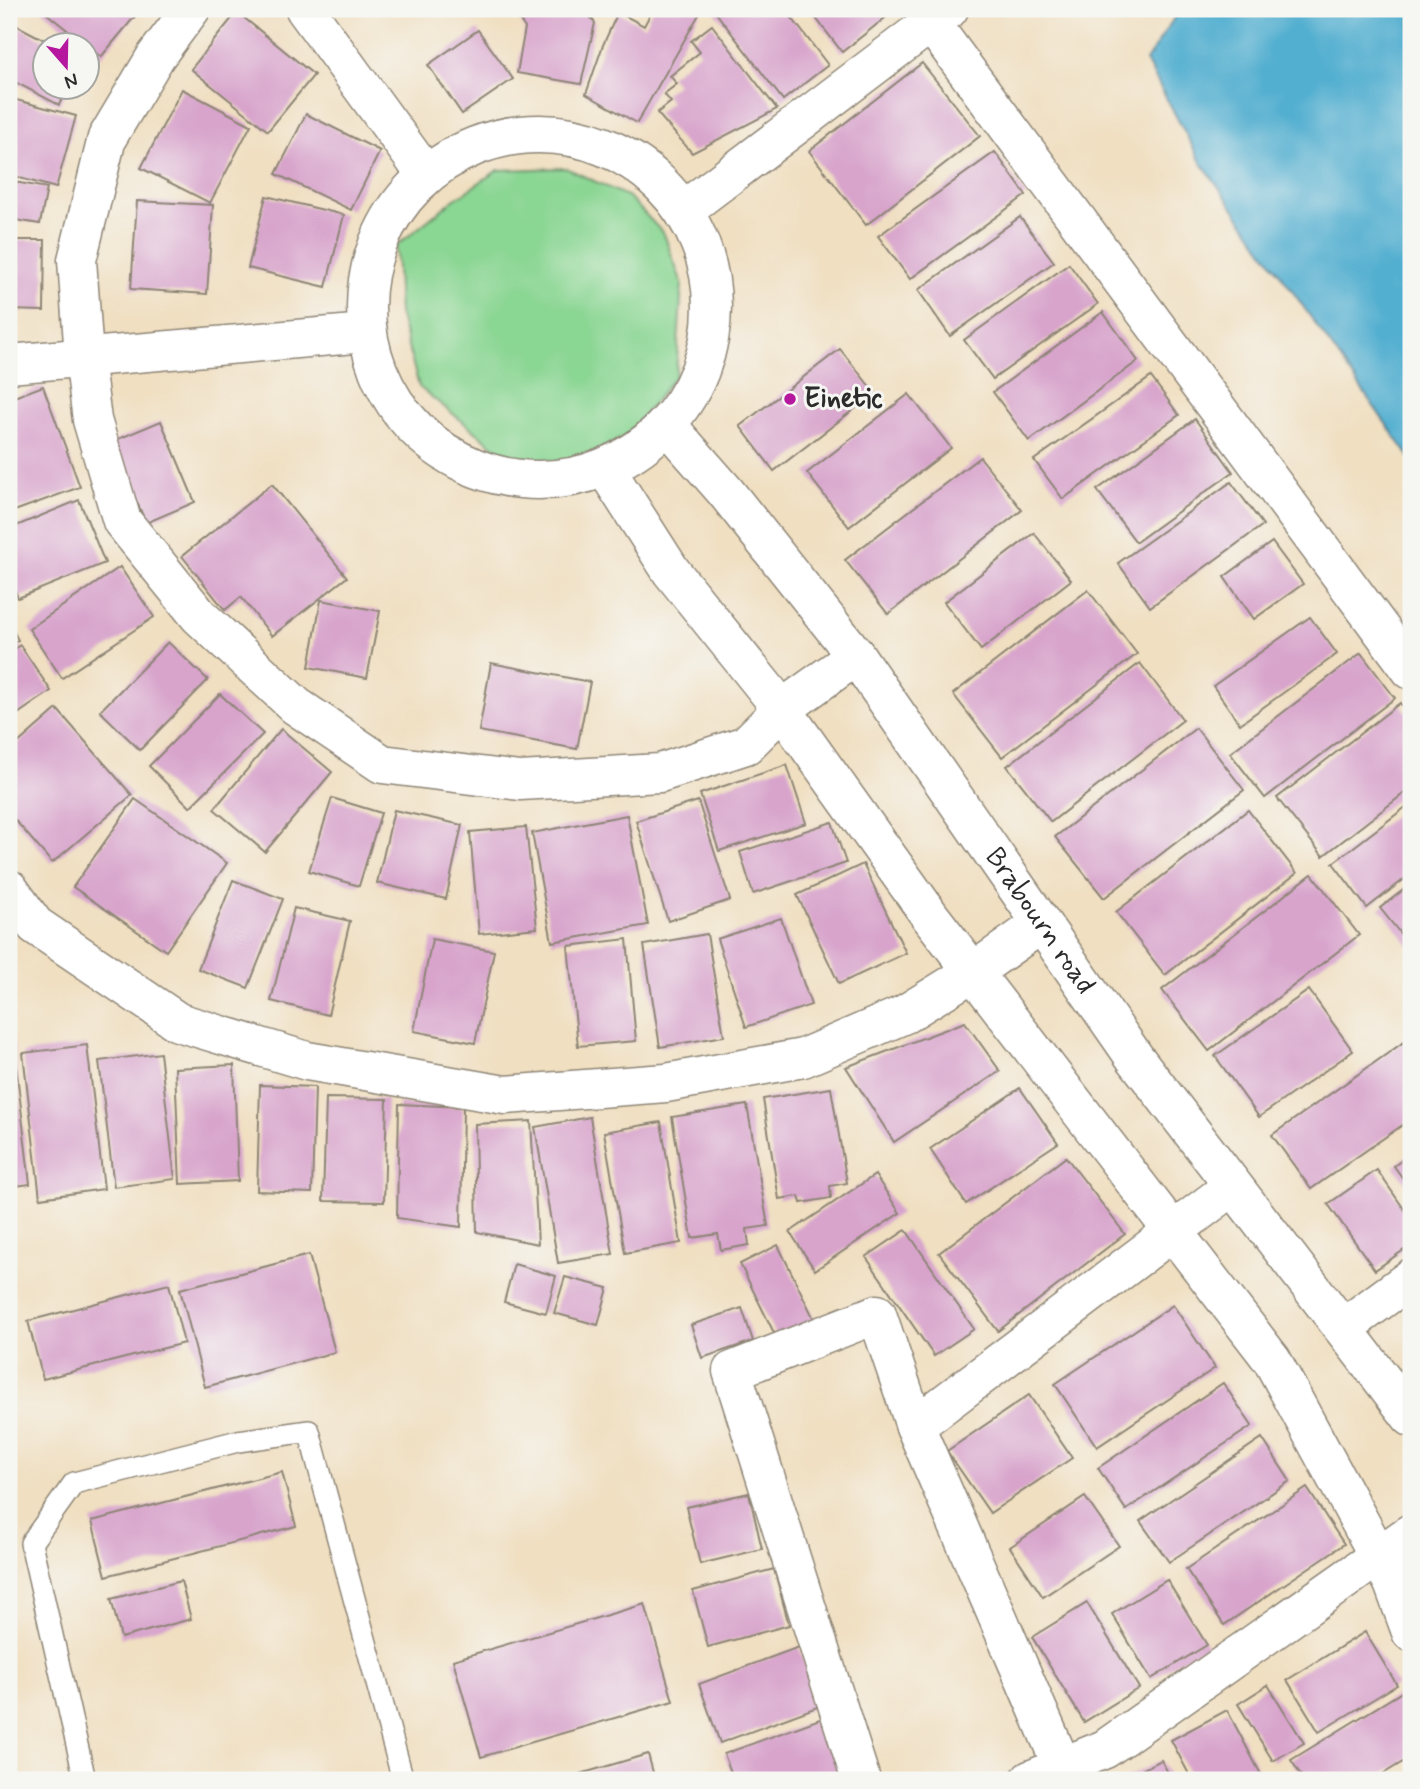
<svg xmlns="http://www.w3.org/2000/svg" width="1420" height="1789" viewBox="0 0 1420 1789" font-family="Mynerve,sans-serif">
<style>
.green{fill:#8ad693;stroke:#5a805f;stroke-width:2}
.water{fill:#52afd0;stroke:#3e6d7e;stroke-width:2}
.building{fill:#d8a4cc}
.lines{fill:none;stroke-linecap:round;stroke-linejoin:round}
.service-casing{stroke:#8e8576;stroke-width:24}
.minor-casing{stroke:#8e8576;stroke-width:41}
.tertiary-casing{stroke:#8e8576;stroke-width:41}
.service{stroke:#fff;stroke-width:21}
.minor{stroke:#fff;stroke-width:38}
.tertiary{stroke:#fff;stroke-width:38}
.poi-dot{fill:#b5179e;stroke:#f6f6f2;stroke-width:2.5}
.labels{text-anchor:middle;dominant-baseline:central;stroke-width:6;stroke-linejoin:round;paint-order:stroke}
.poi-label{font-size:28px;font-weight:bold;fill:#2b2b2b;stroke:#f6f6f2;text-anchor:start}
.street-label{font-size:28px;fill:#2b2b2b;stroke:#f6f6f2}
</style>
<rect width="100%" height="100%" fill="#f6f6f2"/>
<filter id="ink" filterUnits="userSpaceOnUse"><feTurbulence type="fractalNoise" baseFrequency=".0143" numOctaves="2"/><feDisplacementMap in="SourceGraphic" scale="14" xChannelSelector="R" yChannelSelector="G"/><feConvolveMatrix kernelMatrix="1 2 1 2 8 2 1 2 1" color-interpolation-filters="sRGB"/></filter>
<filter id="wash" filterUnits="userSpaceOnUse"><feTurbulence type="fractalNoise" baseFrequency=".00686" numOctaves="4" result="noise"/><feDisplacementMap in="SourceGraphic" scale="28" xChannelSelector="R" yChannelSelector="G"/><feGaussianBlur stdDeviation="1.57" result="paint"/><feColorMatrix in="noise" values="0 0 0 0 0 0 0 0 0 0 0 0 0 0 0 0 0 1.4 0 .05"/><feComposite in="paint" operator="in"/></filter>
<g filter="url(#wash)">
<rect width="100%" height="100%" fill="#f0dfc1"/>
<path class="green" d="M566 168 629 197 664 234 682 284 676 375 627 436 571 463 505 455 419 387 399 313 396 246 452 201 498 170Z"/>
<path class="water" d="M1180 9H1411V459L1201 162 1146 61Z"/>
<g id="blocks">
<g class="building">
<path d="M41 9H141L101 57Z"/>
<path d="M512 9H584L595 23 581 84 517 73 525 28Z"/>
<path d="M653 9H697L701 11 637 123 586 94 603 45 618 12 644 26Z"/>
<path d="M713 9H785L828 65 783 100Z"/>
<path d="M809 9H878L885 18 842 52Z"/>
<path d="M237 12 314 75 268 131 191 69Z"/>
<path d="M12 23 56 46H46V88H68L59 105 9 79V30Z"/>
<path d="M712 25 777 109 692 153 657 113 671 102 664 94 677 84 670 76 700 52 691 41Z"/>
<path d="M478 30 513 79 462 114 428 65Z"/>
<path d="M922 63 980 136 866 225 809 151Z"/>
<path d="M182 89 251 125 210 203 141 168Z"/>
<path d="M9 98 76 116 56 188 9 175Z"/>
<path d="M306 114 380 151 351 210 276 174Z"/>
<path d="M995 152 1026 195 910 279 878 236Z"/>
<path d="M9 181 47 188 40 224 9 219Z"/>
<path d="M266 196 344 215 326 287 248 268Z"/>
<path d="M137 201 213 205 207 294 131 289Z"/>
<path d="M1020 217 1054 262 950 336 918 290Z"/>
<path d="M9 240H45L44 311 9 310Z"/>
<path d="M1069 264 1098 304 993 379 964 340Z"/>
<path d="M1103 312 1138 361 1029 441 993 392Z"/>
<path d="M840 349 875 393 774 471 740 426Z"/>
<path d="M1151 377 1179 415 1063 499 1034 460Z"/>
<path d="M43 386 80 487 9 513V399Z"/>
<path d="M909 394 951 448 849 527 807 473Z"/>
<path d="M1195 419 1233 472 1136 542 1097 490Z"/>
<path d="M161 421 195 502 146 523 111 442Z"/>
<path d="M980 457 1022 510 888 614 845 560Z"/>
<path d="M1231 482 1263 525 1150 607 1118 563Z"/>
<path d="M272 484 347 577 272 636 241 597 225 610 182 556Z"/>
<path d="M79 500 105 563 18 598 9 575V529Z"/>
<path d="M1034 533 1071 580 981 650 944 602Z"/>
<path d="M1272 542 1303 584 1254 619 1224 577Z"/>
<path d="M120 567 154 617 62 678 29 629Z"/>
<path d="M1088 590 1137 654 1002 757 953 694Z"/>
<path d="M321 600 380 611 367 678 309 667Z"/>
<path d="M1310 617 1337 654 1240 724 1213 686Z"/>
<path d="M9 623 18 640 9 645Z"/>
<path d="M168 642 208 680 140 750 100 711Z"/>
<path d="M20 645 51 691 9 720V653Z"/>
<path d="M1361 653 1395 698 1265 798 1230 753Z"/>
<path d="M491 663 590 682 577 749 479 731Z"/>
<path d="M1140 663 1183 720 1051 822 1007 766Z"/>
<path d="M220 694 263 734 190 807 149 766Z"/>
<path d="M1400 703 1411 718V788L1323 856 1277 798Z"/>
<path d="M57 709 132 795 52 863 9 813V751Z"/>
<path d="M1196 728 1244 790 1104 898 1055 837Z"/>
<path d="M281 729 332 772 265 852 214 809Z"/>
<path d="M787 765 806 823 719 851 700 794Z"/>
<path d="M332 798 381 813 359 886 309 871Z"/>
<path d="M135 799 227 863 166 951 73 887Z"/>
<path d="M698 801 730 900 668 921 636 821Z"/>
<path d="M1411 803V874L1367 908 1333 863Z"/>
<path d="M394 810 462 825 446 899 377 883Z"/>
<path d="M1248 810 1297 873 1165 975 1116 912Z"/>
<path d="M627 815 648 925 552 942 532 833Z"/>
<path d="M832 822 846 863 753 894 740 852Z"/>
<path d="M526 827 537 928 479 934 470 832Z"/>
<path d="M863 864 906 953 839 984 797 895Z"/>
<path d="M1312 874 1359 935 1209 1051 1162 990Z"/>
<path d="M233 880 283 899 248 988 198 969Z"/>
<path d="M1411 884V947L1380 908Z"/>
<path d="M294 908 350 921 328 1015 271 1001Z"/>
<path d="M781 918 811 1005 746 1027 717 939Z"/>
<path d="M707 934 724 1036 660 1047 644 945Z"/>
<path d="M432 939 494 951 475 1043 414 1031Z"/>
<path d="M627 939 636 1041 578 1046 568 946Z"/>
<path d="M1309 990 1353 1051 1259 1117 1215 1056Z"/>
<path d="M965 1022 1000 1071 894 1142 846 1067Z"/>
<path d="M1411 1037V1119L1311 1189 1272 1135Z"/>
<path d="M9 1040H13L30 1184 9 1187Z"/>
<path d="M87 1045 104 1189 40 1198 23 1053Z"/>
<path d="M160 1053 175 1179 114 1187 99 1061Z"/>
<path d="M234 1065 238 1181 180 1184 175 1068Z"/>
<path d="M260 1085 315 1087 312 1193 257 1191Z"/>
<path d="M831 1088 847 1183 830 1186 831 1198 801 1203 799 1196 779 1199 763 1099Z"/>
<path d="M1020 1088 1058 1143 966 1204 930 1149Z"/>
<path d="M326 1098 387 1099 384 1202 323 1201Z"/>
<path d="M399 1104 463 1107 461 1227 397 1218Z"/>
<path d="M747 1105 768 1226 747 1229 749 1245 721 1250 718 1234 692 1238 672 1117Z"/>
<path d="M590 1117 613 1254 558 1263 535 1127Z"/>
<path d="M531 1121 538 1244 477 1232 475 1124Z"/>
<path d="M661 1122 681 1243 625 1253 604 1132Z"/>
<path d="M1411 1153V1190L1394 1166Z"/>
<path d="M1066 1157 1125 1234 998 1331 939 1253Z"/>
<path d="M1377 1170 1411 1219V1245L1375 1270 1328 1204Z"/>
<path d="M875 1175 900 1213 815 1270 790 1232Z"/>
<path d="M906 1230 974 1329 934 1356 866 1257Z"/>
<path d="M778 1245 817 1325 779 1343 740 1264Z"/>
<path d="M309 1255 335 1352 205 1387 180 1289Z"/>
<path d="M514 1264 556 1276 546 1313 504 1302Z"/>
<path d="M565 1277 608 1288 598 1325 554 1313Z"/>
<path d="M169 1284 184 1343 43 1379 28 1321Z"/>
<path d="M1173 1305 1215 1368 1097 1447 1055 1384Z"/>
<path d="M742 1308 753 1341 702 1358 691 1325Z"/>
<path d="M1223 1383 1252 1426 1126 1510 1098 1468Z"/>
<path d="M1029 1395 1072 1458 990 1513 947 1451Z"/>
<path d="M1262 1438 1290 1481 1169 1562 1140 1521Z"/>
<path d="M282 1472 296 1526 106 1576 92 1521Z"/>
<path d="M1307 1488 1344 1544 1224 1625 1186 1569Z"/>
<path d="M749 1493 762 1549 700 1564 686 1507Z"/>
<path d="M1085 1497 1119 1546 1043 1597 1010 1547Z"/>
<path d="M774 1569 789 1625 708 1647 693 1591Z"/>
<path d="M1167 1580 1207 1645 1151 1679 1112 1614Z"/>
<path d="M181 1581 191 1619 121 1638 111 1599Z"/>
<path d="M1087 1603 1139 1688 1084 1722 1032 1637Z"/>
<path d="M645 1604 673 1701 481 1757 453 1660Z"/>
<path d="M1365 1632 1397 1685 1319 1732 1287 1680Z"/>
<path d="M799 1647 820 1706 720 1743 699 1684Z"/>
<path d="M1268 1685 1304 1743 1273 1761 1238 1704Z"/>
<path d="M1402 1692 1411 1707V1757L1373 1780H1304L1291 1760Z"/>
<path d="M1227 1710 1264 1780H1192L1171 1740Z"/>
<path d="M828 1716 850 1776 838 1780H734L724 1754Z"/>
<path d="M648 1754 655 1780H560Z"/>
<path d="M1161 1760 1172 1780H1122Z"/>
</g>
</g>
</g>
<g filter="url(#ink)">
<use href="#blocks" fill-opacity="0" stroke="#8e8576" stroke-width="2"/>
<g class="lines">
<defs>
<path id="service" d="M85 1780 31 1543 74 1483 238 1441 309 1431 403 1780"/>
<g id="minor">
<path d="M191 9 156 56 107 138 77 260 84 357 92 420 122 521 199 616 296 706 382 764 520 781 660 773 746 745 782 709 856 656"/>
<path d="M931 23 1411 670"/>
<path d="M684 210 949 9"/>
<path d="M9 364 366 333"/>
<path d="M9 889 35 925 178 1022 307 1061 505 1095 666 1083 803 1058 905 1014 973 972 1041 924"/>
<path d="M1343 1328 1411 1278"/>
<path d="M1062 1766 915 1426 1233 1186"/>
<path d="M861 1780 732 1371 877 1314 915 1426"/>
<path d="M1030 1780 1105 1749 1411 1533"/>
</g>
<g id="tertiary">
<path d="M305 9 426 175"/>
<circle cx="539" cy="307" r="173"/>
<path id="s1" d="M667 425 725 491 856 656 1135 1058 1411 1417"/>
<path d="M605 468 671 571 782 709 930 916 1272 1360 1393 1583 1411 1632"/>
</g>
</defs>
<use href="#service" class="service-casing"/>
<use href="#minor" class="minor-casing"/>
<use href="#tertiary" class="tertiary-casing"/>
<use href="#service" class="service"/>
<use href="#minor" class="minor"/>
<use href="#tertiary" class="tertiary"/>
</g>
</g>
<circle class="poi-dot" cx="790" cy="399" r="7"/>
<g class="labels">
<g class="poi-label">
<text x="804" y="399">Einetic</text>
</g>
<g class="street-label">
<text stroke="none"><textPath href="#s1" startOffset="621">Brabourn road</textPath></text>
</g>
</g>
<rect width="1420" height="1789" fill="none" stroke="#f6f6f2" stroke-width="35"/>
<g transform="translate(66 66) rotate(160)"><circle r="33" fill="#f6f6f2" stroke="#a5a5a2" stroke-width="2"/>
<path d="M0-5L12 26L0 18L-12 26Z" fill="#b5179e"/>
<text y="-10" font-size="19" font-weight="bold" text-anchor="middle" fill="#2b2b2b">N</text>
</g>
</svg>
